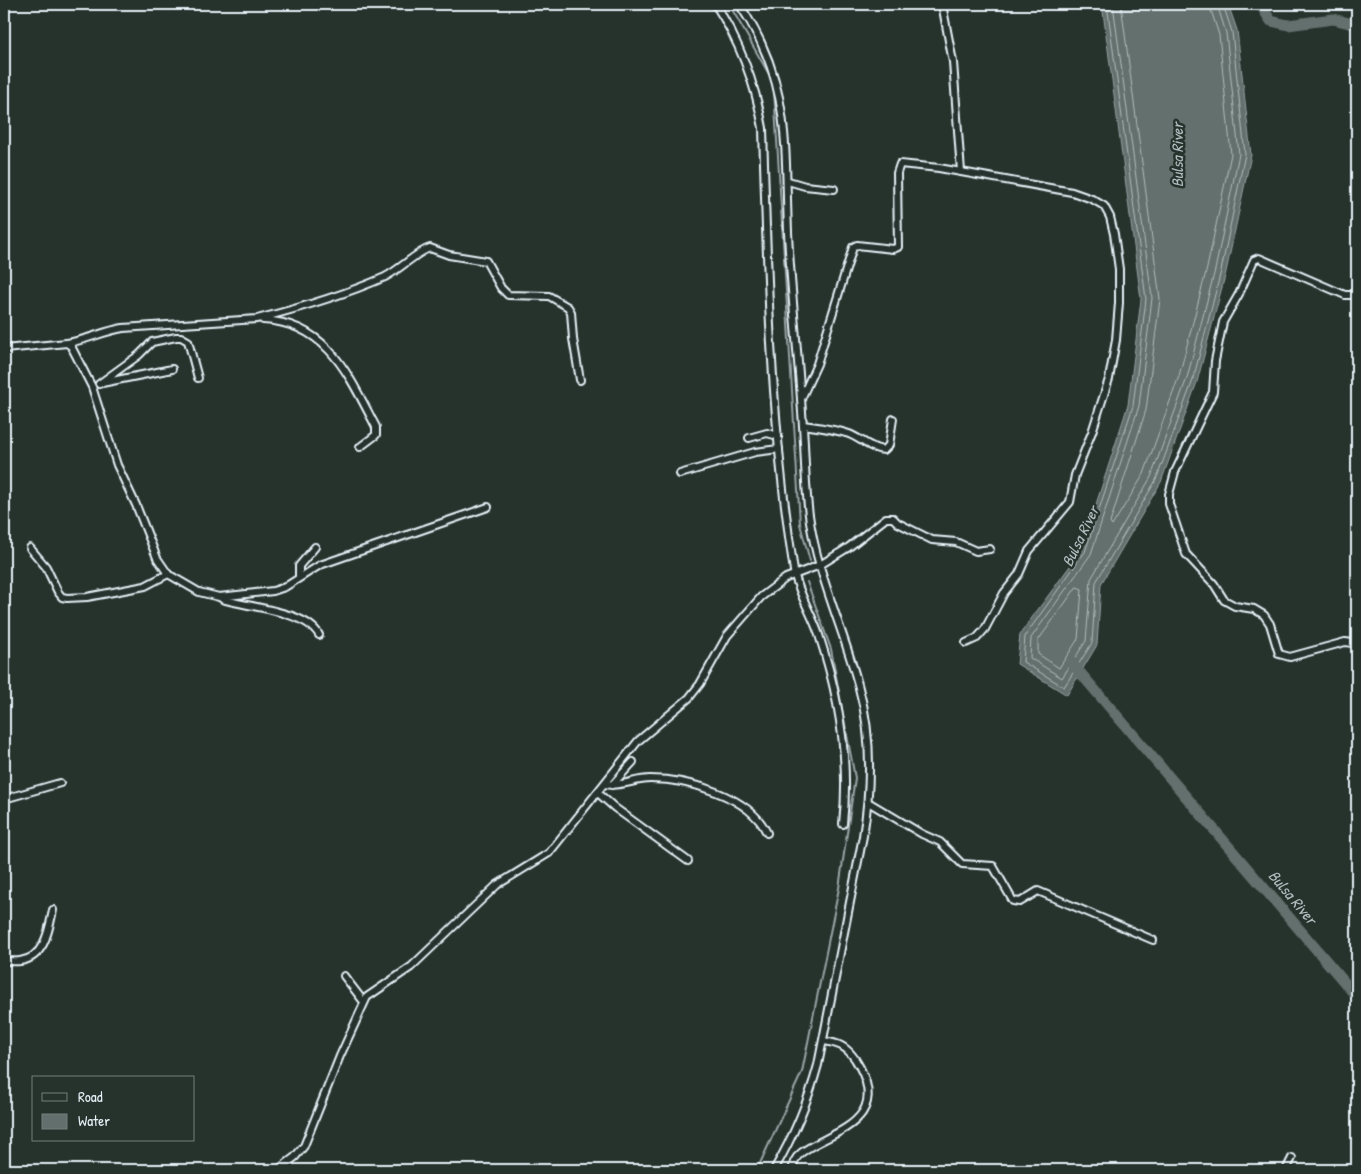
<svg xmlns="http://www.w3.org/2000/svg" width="1361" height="1174" viewBox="0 0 1361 1174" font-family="'Patrick Hand',sans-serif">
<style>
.water{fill:#636f6d;stroke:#98a3a5}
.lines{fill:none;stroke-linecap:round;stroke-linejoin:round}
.shore{stroke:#b3bdc0;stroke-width:1}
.stream{stroke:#98a3a5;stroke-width:2}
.river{stroke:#636f6d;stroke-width:11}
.minor-casing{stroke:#e8f1f8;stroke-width:10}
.minor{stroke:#26332d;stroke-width:6}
.labels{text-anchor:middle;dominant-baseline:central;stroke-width:5;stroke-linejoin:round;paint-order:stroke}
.water-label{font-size:16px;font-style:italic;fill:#b3bdc0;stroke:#26332d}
</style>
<rect width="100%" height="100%" fill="#26332d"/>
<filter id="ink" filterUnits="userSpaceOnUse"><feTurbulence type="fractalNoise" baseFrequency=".02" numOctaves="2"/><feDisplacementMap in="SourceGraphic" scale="10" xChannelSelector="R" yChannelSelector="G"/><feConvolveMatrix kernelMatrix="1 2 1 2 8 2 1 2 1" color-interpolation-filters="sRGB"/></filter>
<g filter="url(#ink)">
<path class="water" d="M1102 4H1228L1237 30 1251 155 1226 272 1197 382 1161 482 1101 584 1097 645 1067 695 1017 664 1020 634 1081 551 1128 405 1141 299Z"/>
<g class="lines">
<g class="shore">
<path d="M1107 4 1146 299 1133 406 1085 552 1025 636 1023 662 1064 687 1092 643 1096 582 1156 480 1193 380 1221 271 1245 154 1232 32 1223 4"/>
<path d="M1113 4 1152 298 1139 406 1091 554 1031 638 1030 658 1062 678 1086 641 1091 579 1151 477 1187 378 1215 270 1239 154 1226 33 1217 4"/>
<path d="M1121 4 1160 299 1146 410 1110 523 1112 526 1144 474 1179 376 1207 268 1231 154 1219 35 1209 4"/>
<path d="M1077 587 1082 589 1078 639 1059 668 1038 654V641Z"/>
</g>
<g class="stream">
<path d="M729 4 770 76"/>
<path d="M774 90 800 524 810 561"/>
<path d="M757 1170 802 1072 839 888 855 778 831 649 807 582"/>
</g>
<g class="river">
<path d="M1260 4 1271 21 1288 25 1333 19 1357 25"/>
<path d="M1071 662 1357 997"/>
</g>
<defs>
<g id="minor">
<path d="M715 4C740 42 755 83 763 128 767 275 771 426 794 571 798 593 812 614 819 635 839 696 850 759 843 824"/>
<path d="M739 4C796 87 783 157 789 251 793 309 799 367 803 426 805 455 805 486 809 515 817 575 844 630 859 688 872 735 871 788 863 836L818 1065C808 1102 793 1137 774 1170"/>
<path d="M942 4 953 62 961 172"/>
<path d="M788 181 805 186 834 189"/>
<path d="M1357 291 1354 295H1345L1259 258 1254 260 1239 294 1223 322 1215 361 1213 392 1175 472 1169 494V504L1186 554 1214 584 1224 600 1235 606 1254 609 1264 615 1270 624 1279 654 1290 657 1345 642 1353 643 1357 648"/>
<path d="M263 320C328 323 349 376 376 427V435L360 447"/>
<path d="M67 343C87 340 104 331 123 328L257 319C300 308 344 295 385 277 399 270 418 251 430 248L449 255 486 261 501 288 508 295 549 296 568 307 571 312 573 339 580 380"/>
<path d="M4 349 67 343 71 346 92 387 117 465 136 505 157 558 168 574 199 592 219 597 273 591 285 587 320 565 488 507"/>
<path d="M102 383 172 369"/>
<path d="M99 384 139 355 152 342 176 337H181L188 341 198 378"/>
<path d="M801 399 817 364 853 247 857 245 893 249 898 247 897 173 900 164 939 168 1072 192 1092 199 1104 206 1110 217 1114 234 1119 269V303L1116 340 1109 379 1092 432 1075 475 1070 502 1029 551 1019 574 1004 593 985 629 977 638 966 643"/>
<path d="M803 425C818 427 834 429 849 434 862 439 870 449 884 450L889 445 893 419"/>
<path d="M749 438 767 433 778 436"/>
<path d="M680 474 755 452 779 449"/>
<path d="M30 548 46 567 58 592 62 597 67 598 87 597 145 586 168 574"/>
<path d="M299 577V566L315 547"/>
<path d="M222 599C247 607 307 611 319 635"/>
<path d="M605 784C621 787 635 779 650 779 688 779 750 796 767 833"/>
<path d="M612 785 633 762"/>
<path d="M598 793 615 808 688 861"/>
<path d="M4 799 60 783"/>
<path d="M868 802 922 834 940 842 962 864 993 866 1013 901 1020 902 1038 891 1153 940"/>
<path d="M4 962C10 960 14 962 20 961 45 958 49 929 53 910"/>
<path d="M344 976 364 1002"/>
<path d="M278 1170 295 1157 304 1146 340 1056 367 997 411 967 497 885 549 853 638 741 689 698 700 684 727 636 761 597 786 578 820 565 849 547 886 518H893L898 523 932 540 956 542 976 551 990 549"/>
<path d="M793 1170C788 1133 906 1139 855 1059 846 1046 838 1043 823 1041"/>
<path d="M1286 1170 1292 1158"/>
</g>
</defs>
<use href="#minor" class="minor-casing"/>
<use href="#minor" class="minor"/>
</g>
</g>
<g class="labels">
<g class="water-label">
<text transform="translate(1177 155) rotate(-90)">Bulsa River</text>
<text transform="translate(1080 536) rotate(-64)">Bulsa River</text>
<text transform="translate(1293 897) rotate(50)">Bulsa River</text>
</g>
</g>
<rect width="1361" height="1174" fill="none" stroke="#26332d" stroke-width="20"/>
<rect x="10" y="10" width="1341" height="1154" fill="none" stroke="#e8f1f8" stroke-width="2" filter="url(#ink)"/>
<rect x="32" y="1076" width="162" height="65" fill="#26332d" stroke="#747f7e"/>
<rect x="42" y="1093" width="25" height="8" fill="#26332d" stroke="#747f7e"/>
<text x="78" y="1102" font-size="15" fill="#e8f1f8">Road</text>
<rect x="42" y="1114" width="25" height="15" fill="#636f6d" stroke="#747f7e"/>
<text x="78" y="1126" font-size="15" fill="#e8f1f8">Water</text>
</svg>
